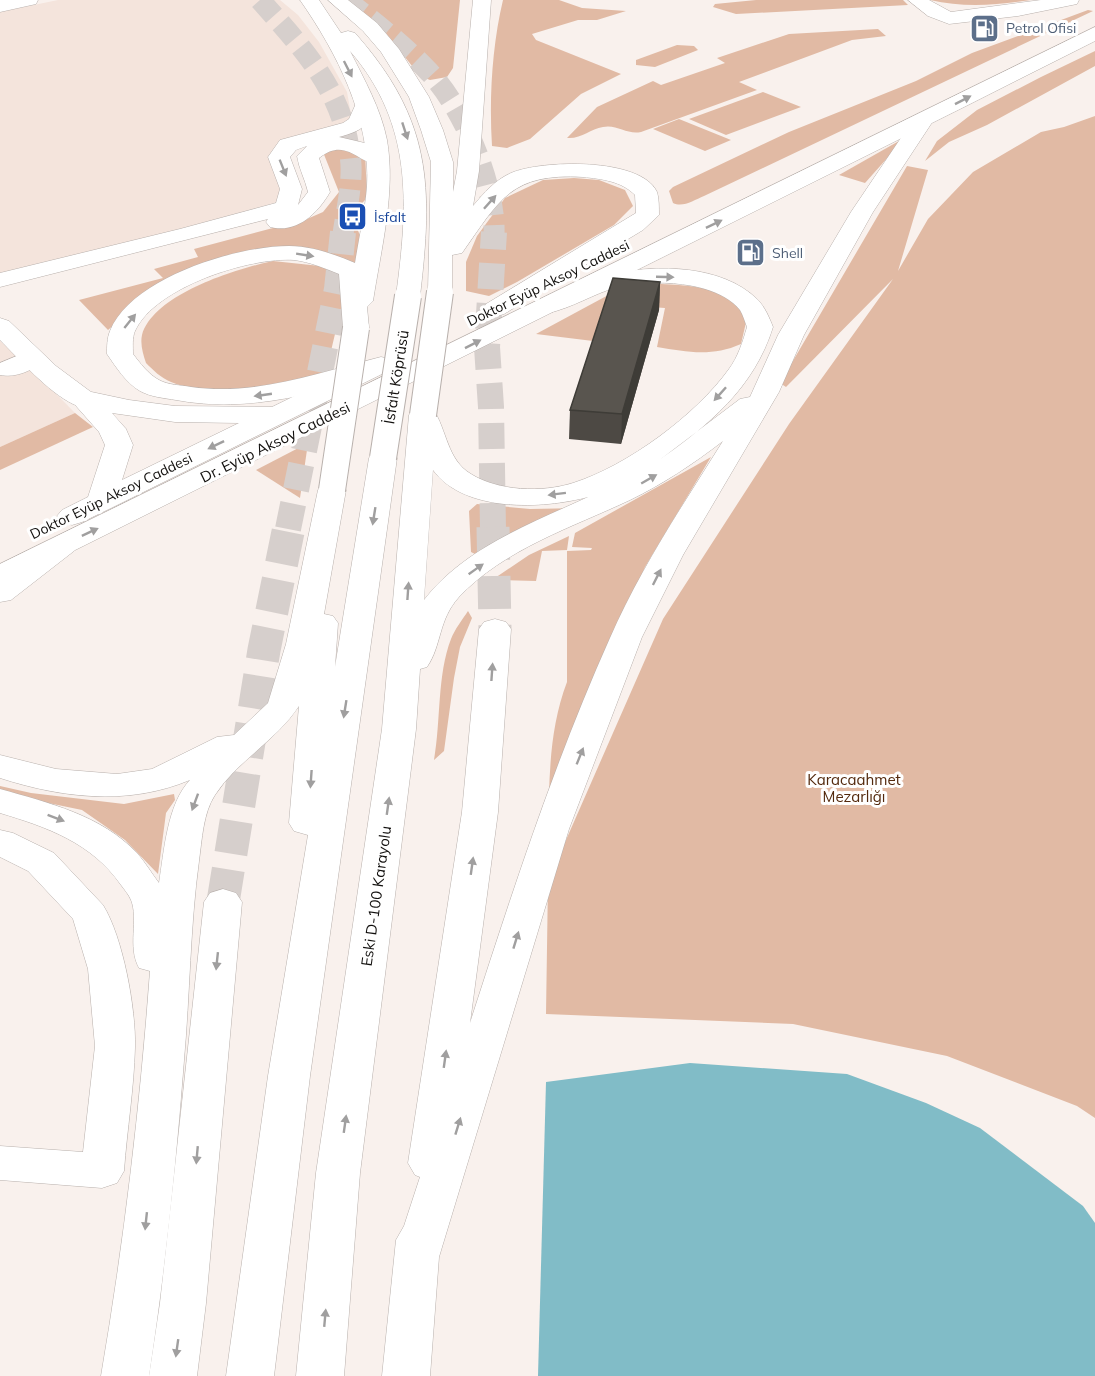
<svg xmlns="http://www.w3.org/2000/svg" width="1095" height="1376" viewBox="0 0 1095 1376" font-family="Mulish,sans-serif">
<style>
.built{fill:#f4e4dc}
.green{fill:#e1baa4}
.water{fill:#81bcc7}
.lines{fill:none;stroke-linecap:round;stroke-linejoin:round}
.trunk-tunnel-far2{stroke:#d6cfcc;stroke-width:21;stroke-dasharray:21 10;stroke-linecap:butt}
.trunk-tunnel-far1{stroke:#d6cfcc;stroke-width:26;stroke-dasharray:26 14;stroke-linecap:butt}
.trunk-tunnel{stroke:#d6cfcc;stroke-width:33;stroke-dasharray:33 16;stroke-linecap:butt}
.minor-casing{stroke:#b8b0ac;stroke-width:1}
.tertiary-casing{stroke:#b8b0ac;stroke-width:1}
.secondary-casing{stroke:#b8b0ac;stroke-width:1}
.primary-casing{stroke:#b8b0ac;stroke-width:1}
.trunk-casing{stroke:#b8b0ac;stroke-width:1}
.minor{fill:#fff;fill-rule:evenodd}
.tertiary{fill:#fff;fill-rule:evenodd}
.secondary{fill:#fff;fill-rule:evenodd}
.primary{fill:#fff;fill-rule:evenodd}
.trunk{fill:#fff;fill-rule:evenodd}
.trunk-bridge-casing{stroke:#b8b0ac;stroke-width:28;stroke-linecap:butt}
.trunk-bridge{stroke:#fff;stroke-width:26}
.wall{fill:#4d4944}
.shaded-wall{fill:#3e3c37}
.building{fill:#59554f;stroke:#3e3c37;stroke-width:1.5}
.oneway{fill:#a09f9f}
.labels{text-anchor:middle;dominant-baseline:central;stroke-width:6;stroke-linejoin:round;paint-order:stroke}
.far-service-label{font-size:14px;fill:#4e5e75;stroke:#fff;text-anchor:start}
.far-transit-label{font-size:14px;fill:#164399;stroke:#fff;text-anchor:start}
.far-street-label{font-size:14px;fill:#12100e;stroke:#fff}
.street-label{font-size:15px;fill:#12100e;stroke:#fff}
.park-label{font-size:15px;fill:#53290d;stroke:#fff}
</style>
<rect width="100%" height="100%" fill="#f9f1ed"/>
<g class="built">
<path d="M58 0H280L298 15 319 42 347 92 351 114 349 122 289 138 281 201 0 279V12Z"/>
<path d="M0 337 75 413 0 447Z"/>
</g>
<g class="green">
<path d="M349 0H460L453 68 447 77 430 80 420 76 385 32Z"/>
<path d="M503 0H559L582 8 626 11 597 20H578L532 34 536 40 621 74 581 94 530 139 507 148 492 146C489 99 492 46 503 0Z"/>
<path d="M756 0H903L908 5 736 14 713 7 715 4Z"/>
<path d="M930 0H1031C998 5 964 8 930 0Z"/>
<path d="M1088 10 1093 11 704 196C694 200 683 208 673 203L669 191 673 187 789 132 916 81 972 53Z"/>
<path d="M878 29 886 36 852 40 739 82 757 90 641 132C627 135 617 124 603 127 590 129 582 139 567 138L597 107 653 81 661 85 725 63 717 58 789 34Z"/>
<path d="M677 45 694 46 698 50 655 67 636 65V60Z"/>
<path d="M1095 51V66L987 125 949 142 925 161 937 141 977 110 1041 77Z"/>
<path d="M763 92 801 107 726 135 689 119Z"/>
<path d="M1095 116V1118L1077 1106 947 1056 793 1024 546 1014 548 881 663 619 789 424 893 279 786 387 780 383 907 166 928 170 898 271 928 219 973 172 1041 132 1064 127Z"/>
<path d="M679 119 731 140 705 151 653 129Z"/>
<path d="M906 137 865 183 839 175Z"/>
<path d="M334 147 365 152 367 194 365 200 351 215 363 242V257L355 264 327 254 283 248 138 304 108 330 79 300 163 278 154 269 198 257 194 249 307 219 323 212 339 192 323 152Z"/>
<path d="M574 178 599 180 625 190 633 206 614 225 517 282 489 296 466 291V262L477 236 505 198 543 180Z"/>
<path d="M273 261 320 266 341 276 344 296 326 372C289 388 209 398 171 382 161 378 153 370 146 363 143 354 140 344 142 335 154 294 236 269 273 261Z"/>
<path d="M657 284C677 284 721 287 737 302 741 306 744 313 747 318L741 344C712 357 687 352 657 347L665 308 608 304 593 341 536 334 612 293Z"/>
<path d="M75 413 93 427 0 470V447Z"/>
<path d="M308 443 300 498 256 470Z"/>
<path d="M711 457 645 567 549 795C550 757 553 719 567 682V551L591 550 592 548 572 547 575 533Z"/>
<path d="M477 504 530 509 582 508 477 555 471 552 469 511Z"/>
<path d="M569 536 567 550 542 551 536 581 492 580 529 555Z"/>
<path d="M468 611 472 618 460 647 454 678 444 751 434 760C441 721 437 675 451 639 455 629 462 620 468 611Z"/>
<path d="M0 786 31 793 124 804 174 794 175 800 166 813 158 874 125 840 82 810 0 793Z"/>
</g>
<path class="water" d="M690 1063 847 1074 926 1103 980 1128 1083 1206 1095 1223V1376H538L546 1082Z"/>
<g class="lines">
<g class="trunk-tunnel-far2">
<path d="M260 0C305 51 346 93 351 165 352 187 346 212 343 234"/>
<path d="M346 0C375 23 405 46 430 73 463 107 496 187 494 234"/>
</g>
<g class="trunk-tunnel-far1">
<path d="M288 529 337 289 343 232"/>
<path d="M493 529 491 407 487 347 494 232"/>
</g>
<g class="trunk-tunnel">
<path d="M493 527 495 629"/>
<path d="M223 902 264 650 289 527"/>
</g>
<defs>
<g id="minor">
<path d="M31 350 40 352 44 358C35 371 15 378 0 375V363Z"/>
<path d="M0 830 13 833 54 853 103 905C123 937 136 1009 135 1047 134 1088 127 1130 124 1171L117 1183 102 1188 0 1180V1146L83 1152 95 1046 88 969 73 919 28 871 0 857Z"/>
</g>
<path id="tertiary" d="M908 0H929L951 12 1041 0H1079L1077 4 1018 16 949 24 928 16Z"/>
<g id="secondary">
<path d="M365 97 372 99 375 103C367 127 364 130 339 137L369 144 389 159 386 164C360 170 349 134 319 158L330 192C318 213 297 234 270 227L266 222 268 219 0 287V273L180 229 276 203 280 189 268 157 280 140 343 123 349 119 358 99ZM307 146 297 156C299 169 305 179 308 192L298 205 302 189 290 157 296 150Z"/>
<path d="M0 318 9 321 56 366 91 392 95 398 91 404C85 405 79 407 73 404 48 392 19 359 0 340Z"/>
</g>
<g id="primary">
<path d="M0 0H38L36 4 0 12Z"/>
<path d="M1095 27V41L966 106 11 582 0 585V564Z"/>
<path d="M373 360 382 362 386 368 382 374 111 508 82 522 72 525 62 522 57 516 62 510 88 497 105 445 99 432 69 398 73 392 82 390 129 400 175 406 272 407 364 362ZM112 413 175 422 239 423 122 480 133 445 126 429Z"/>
</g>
<g id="trunk">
<path d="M300 0H319L341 33 348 31 355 33C432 120 433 186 420 296L417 301 408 303 399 301 396 296C408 206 414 125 350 51 364 79 381 109 387 140 396 192 381 249 373 301L367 307 369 328 365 333 356 336 347 333 343 328 339 274C324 268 310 262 294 260 250 257 155 287 135 331 132 338 133 347 133 354 140 363 148 374 159 380 168 385 180 385 191 387 257 396 317 373 381 357L390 359 394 365 390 371C321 392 249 414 176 400 164 398 151 397 140 391 126 383 116 367 107 354 107 347 107 338 110 331 131 278 236 246 289 246 311 246 334 254 355 263 359 238 365 212 367 186 371 119 337 53 300 0Z"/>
<path d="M328 0H348L377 23 399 49 429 97 443 130 453 162V192L457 171 473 0H491L479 171 473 206C484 193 495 180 511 173 541 160 641 157 657 192 659 198 659 208 659 215L643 230 504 314 495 316 486 314 483 309 486 304 636 213 635 195C621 181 602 179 583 177 511 173 500 199 462 253L452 255V292L449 297 440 299 431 297 428 292 431 162 421 130 409 97 381 52 363 31Z"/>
<path d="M922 115 929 117 933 121 873 212 804 335 779 392 683 555 642 637 569 829 439 1257 430 1376H382L396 1240 404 1226 420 1177 415 1175 408 1163 462 812 479 629 484 622 495 619 506 622 511 629 498 812 470 1023C512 893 554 763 610 638 640 569 683 505 723 441 693 464 663 484 630 500 573 527 504 549 459 597 438 620 442 645 427 667L420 669 416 729 360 1173 344 1376H296L316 1173 382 729 409 415 413 409 423 407 433 409C447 430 447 460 471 474 498 491 542 493 573 483 627 466 696 415 729 369 738 357 743 341 747 327 745 322 743 315 740 310 716 280 651 279 617 287 593 294 572 308 548 313L539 311 536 306 539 301C564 292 587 280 613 274 657 264 722 265 757 299 765 307 769 317 773 327 754 388 709 425 658 461L740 399 750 397 778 335 851 212 915 117ZM433 470C464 513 543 509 588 497 530 524 464 548 424 600Z"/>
<path d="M383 450 393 452 397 458 310 1076 274 1376H226L268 1076 308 835 294 831 289 823 299 706C276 741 237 761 215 795 203 813 202 840 199 861 190 927 190 994 184 1060 176 1166 165 1271 149 1376H101C124 1242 140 1107 150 971L139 968C127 946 139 920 131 900 129 895 124 889 121 885 92 843 47 827 0 813V789C49 803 101 815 137 853 145 862 152 874 159 883 164 852 167 804 190 780 128 806 62 798 0 778V755L56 769 117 774 152 769 217 737 234 735 268 703 286 644 318 490 322 484 332 481 342 484 346 490 324 614 333 616 338 623 335 667 369 458 373 452Z"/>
<path d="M63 536 74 539 78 545 74 551 11 600 0 602V578L52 539Z"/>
<path d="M223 889 236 893 242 902 206 1303 197 1376H149L160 1303 204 902 210 893Z"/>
</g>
</defs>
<use href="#minor" class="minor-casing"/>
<use href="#tertiary" class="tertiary-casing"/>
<use href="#secondary" class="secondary-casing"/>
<use href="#primary" class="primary-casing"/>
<use href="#trunk" class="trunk-casing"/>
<use href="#minor" class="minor"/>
<use href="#tertiary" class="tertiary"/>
<use href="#secondary" class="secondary"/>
<use href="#primary" class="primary"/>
<use href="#trunk" class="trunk"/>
<defs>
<g id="trunk-bridge">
<path d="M423 415 440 292"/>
<path d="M383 458 408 296"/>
<path d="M332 490 356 328"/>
</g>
</defs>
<use href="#trunk-bridge" class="trunk-bridge-casing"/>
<use href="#trunk-bridge" class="trunk-bridge"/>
</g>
<path class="wall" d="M660 282 659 310 621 444 569 439 570 410Z"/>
<path class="shaded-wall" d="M660 282 659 310 621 444 622 414Z"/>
<path class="building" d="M613 278 660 282 622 414 570 410Z"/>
<defs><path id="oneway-solid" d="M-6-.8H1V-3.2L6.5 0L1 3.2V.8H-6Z" transform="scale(1.5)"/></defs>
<g class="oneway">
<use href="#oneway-solid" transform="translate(348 69) rotate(63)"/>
<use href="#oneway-solid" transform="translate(963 100) rotate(-27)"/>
<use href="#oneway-solid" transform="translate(405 131) rotate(72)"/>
<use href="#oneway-solid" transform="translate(283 168) rotate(68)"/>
<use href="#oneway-solid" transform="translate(490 202) rotate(-48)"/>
<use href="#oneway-solid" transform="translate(714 224) rotate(-26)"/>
<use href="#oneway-solid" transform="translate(305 255) rotate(9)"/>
<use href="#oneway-solid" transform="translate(665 277) rotate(2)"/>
<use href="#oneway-solid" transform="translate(130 321) rotate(-51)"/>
<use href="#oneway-solid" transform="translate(473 344) rotate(-27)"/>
<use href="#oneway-solid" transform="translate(720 394) rotate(132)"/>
<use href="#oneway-solid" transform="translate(263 395) rotate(172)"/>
<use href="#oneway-solid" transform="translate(216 445) rotate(154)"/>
<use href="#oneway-solid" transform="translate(649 479) rotate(-30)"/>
<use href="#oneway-solid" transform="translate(557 494) rotate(173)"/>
<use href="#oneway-solid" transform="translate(374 516) rotate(99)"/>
<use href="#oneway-solid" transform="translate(90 532) rotate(-25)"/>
<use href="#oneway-solid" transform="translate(476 569) rotate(-35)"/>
<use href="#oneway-solid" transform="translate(657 577) rotate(-63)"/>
<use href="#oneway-solid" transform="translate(408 591) rotate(-86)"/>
<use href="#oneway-solid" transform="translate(492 672) rotate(-86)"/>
<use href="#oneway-solid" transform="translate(345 709) rotate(99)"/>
<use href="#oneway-solid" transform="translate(580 756) rotate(-68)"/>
<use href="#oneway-solid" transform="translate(311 779) rotate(94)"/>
<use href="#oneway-solid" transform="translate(195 802) rotate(110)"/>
<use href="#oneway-solid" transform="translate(388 806) rotate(-82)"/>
<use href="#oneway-solid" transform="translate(56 818) rotate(21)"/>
<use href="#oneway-solid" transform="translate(472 866) rotate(-82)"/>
<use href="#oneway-solid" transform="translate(516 940) rotate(-73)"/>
<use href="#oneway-solid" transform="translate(217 961) rotate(96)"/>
<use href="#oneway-solid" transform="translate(445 1059) rotate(-82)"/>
<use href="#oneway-solid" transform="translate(345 1124) rotate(-82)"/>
<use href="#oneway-solid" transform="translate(458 1126) rotate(-73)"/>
<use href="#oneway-solid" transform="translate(197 1155) rotate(95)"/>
<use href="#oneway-solid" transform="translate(146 1221) rotate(96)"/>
<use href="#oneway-solid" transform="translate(325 1318) rotate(-85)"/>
<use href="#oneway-solid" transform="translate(177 1348) rotate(98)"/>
</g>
<defs>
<symbol id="fuel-square" viewBox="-11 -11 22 22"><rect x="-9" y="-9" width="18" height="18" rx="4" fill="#5c6f8a" stroke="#fff"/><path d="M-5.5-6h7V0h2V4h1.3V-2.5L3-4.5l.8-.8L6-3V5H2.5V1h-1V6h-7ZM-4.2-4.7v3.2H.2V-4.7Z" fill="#fff"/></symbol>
<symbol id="bus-square" viewBox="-11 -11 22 22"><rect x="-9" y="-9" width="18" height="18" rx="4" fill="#1a4fb4" stroke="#fff"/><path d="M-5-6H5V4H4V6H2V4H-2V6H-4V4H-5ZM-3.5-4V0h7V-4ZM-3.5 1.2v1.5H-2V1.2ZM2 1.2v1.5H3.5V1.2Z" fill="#fff"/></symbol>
</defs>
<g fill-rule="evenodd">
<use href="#fuel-square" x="968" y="12" width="33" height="33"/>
<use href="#bus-square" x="336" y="200" width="33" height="33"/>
<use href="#fuel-square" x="734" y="236" width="33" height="33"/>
</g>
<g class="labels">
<g class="far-service-label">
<text x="1006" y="28">Petrol Ofisi</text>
<text x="772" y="253">Shell</text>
</g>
<g class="far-transit-label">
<text x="374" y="217">İsfalt</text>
</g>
<g class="far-street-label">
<text transform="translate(548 283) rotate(-26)">Doktor Eyüp Aksoy Caddesi</text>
<text transform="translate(111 496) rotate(-26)">Doktor Eyüp Aksoy Caddesi</text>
</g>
<g class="street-label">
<text transform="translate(396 377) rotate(-81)">İsfalt Köprüsü</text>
<text transform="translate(275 442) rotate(-26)">Dr. Eyüp Aksoy Caddesi</text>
<text transform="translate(376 896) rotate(-82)">Eski D-100 Karayolu</text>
</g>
<g class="park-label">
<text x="854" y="779">Karacaahmet<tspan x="854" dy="17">Mezarlığı</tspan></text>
</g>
</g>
</svg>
